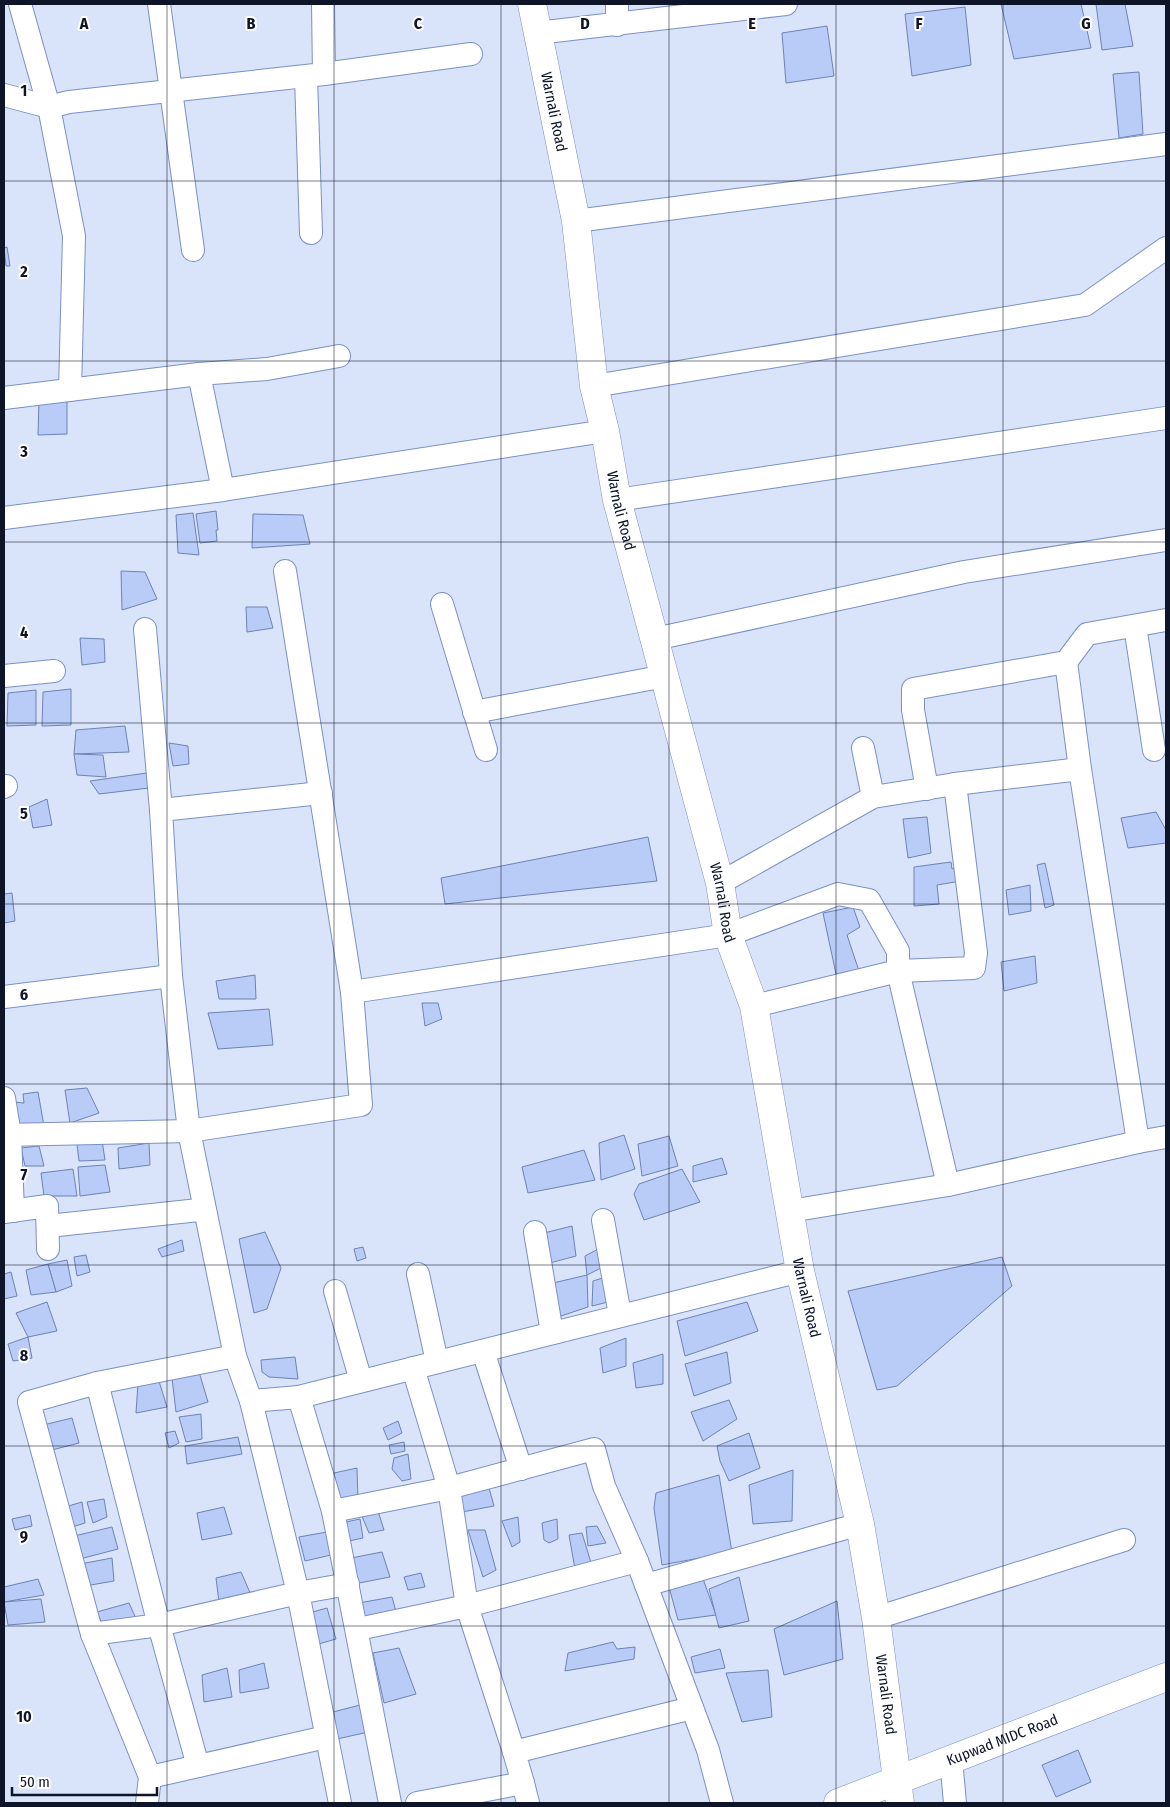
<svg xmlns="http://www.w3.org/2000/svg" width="1170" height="1807" viewBox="0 0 1170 1807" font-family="'Fira Sans Condensed',sans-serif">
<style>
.building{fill:#b9ccf8;stroke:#6d83b5}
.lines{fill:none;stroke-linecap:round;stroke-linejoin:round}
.street-casing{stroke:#7b91c4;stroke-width:24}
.secondary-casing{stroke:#7b91c4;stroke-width:29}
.primary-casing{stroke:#7b91c4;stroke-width:29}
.street{stroke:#fff;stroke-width:22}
.secondary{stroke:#fff;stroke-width:28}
.primary{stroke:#fff;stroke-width:28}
.grid{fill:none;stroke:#0e1529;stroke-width:1;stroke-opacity:0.55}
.labels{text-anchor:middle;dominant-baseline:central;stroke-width:4;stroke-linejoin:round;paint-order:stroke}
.street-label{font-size:15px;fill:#0e1529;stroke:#fff}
.grid-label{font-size:16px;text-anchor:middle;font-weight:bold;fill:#0e1529;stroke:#fff;stroke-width:4;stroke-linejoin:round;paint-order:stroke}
</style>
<rect width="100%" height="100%" fill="#d9e3f9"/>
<g class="building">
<path d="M1001 4H1081L1091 48 1014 59Z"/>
<path d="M1096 4H1125L1133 46 1102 50Z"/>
<path d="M965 7 971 65 912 76 905 14Z"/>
<path d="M827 26 834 76 786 83 782 33Z"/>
<path d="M1139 72 1143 134 1119 138 1113 74Z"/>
<path d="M7 247 10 266H6L4 248Z"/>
<path d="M67 398V434L38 435 39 401Z"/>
<path d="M216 511 218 530H216L217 541 200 543 196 514Z"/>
<path d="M193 513 199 555 178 553 176 515Z"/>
<path d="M253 514 303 515 310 544 252 548Z"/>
<path d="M121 571 145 572 157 599 122 610Z"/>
<path d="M246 607H267L273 628 247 632Z"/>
<path d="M80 638 104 639 105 662 82 665Z"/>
<path d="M71 689V725L42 726 43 692Z"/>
<path d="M36 690V725L7 726 8 693Z"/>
<path d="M125 726 129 752 74 754 76 730Z"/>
<path d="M169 743 188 746 189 764 173 766Z"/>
<path d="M74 754 103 755 106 777 77 775Z"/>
<path d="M147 773 149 788 99 794 90 781Z"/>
<path d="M47 799 52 825 33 828 29 807Z"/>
<path d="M1156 812 1166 830V843L1128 848 1121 818Z"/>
<path d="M927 817 931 853 908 858 903 819Z"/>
<path d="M648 837 657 881 445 904 441 878Z"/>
<path d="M951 862 952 869 960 866 961 881 937 885 939 904 914 906V867Z"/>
<path d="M1045 863 1054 905 1045 908 1037 865Z"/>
<path d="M1030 885 1031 911 1009 915 1006 890Z"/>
<path d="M12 893 15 921 4 923V894Z"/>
<path d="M853 907 860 927 847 935 859 971 836 974 823 913Z"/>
<path d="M1035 956 1037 983 1004 991 1001 962Z"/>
<path d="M255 975 256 999H219L216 981Z"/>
<path d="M422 1003H438L442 1019 425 1026Z"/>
<path d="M269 1009 273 1045 218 1049 208 1013Z"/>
<path d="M87 1088 99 1113 70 1123 65 1090Z"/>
<path d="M38 1092 44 1126 17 1129 14 1102 24 1103 23 1094Z"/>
<path d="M101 1134 105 1160 79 1161 76 1136Z"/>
<path d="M624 1135 635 1169 601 1180 599 1143Z"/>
<path d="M669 1136 678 1166 642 1176 638 1144Z"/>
<path d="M149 1143 150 1165 119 1169 118 1148Z"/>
<path d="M39 1146 44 1166H25L21 1148Z"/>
<path d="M584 1150 595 1180 528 1193 522 1167Z"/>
<path d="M722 1158 727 1174 693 1182V1166Z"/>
<path d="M105 1165 110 1192 80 1196 78 1167Z"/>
<path d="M73 1169 77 1196H44L41 1173Z"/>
<path d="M682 1169 700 1202 644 1220 634 1194 639 1184Z"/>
<path d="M572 1226 576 1256 546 1264 544 1233Z"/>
<path d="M265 1232 281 1268 267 1309 254 1313 239 1239Z"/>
<path d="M182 1240 184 1251 162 1257 158 1249Z"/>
<path d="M604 1246 605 1266 587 1275 585 1256Z"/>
<path d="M363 1247 366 1258 357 1261 354 1249Z"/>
<path d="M86 1255 90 1272 77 1276 74 1257Z"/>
<path d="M1002 1257 1012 1286 897 1386 877 1390 848 1291Z"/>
<path d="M67 1260 72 1286 56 1292 48 1264Z"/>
<path d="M48 1264 56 1292 31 1295 26 1270Z"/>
<path d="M11 1272 17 1296 4 1299V1274Z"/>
<path d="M587 1275 588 1307 558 1317 553 1283Z"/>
<path d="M609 1276 612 1301 592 1306 593 1281Z"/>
<path d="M47 1302 57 1331 28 1337 16 1313Z"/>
<path d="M747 1302 758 1331 685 1356 677 1321Z"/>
<path d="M28 1337 32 1358 13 1361 8 1344Z"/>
<path d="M626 1338V1366L603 1373 600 1348Z"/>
<path d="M727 1352 731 1383 694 1396 685 1364Z"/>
<path d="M663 1354V1384L636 1388 633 1363Z"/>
<path d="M295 1357 298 1379 269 1377 262 1372 261 1360Z"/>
<path d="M199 1372 208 1402 176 1412 172 1378Z"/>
<path d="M158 1378 167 1407 136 1413 138 1383Z"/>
<path d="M729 1400 737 1419 703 1441 691 1412Z"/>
<path d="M201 1414 202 1439 186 1442 179 1417Z"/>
<path d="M72 1418 79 1443 48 1451 39 1426Z"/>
<path d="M398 1421 402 1433 388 1440 383 1428Z"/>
<path d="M175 1431 179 1443 169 1448 165 1433Z"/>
<path d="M749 1433 760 1468 729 1481 720 1461 717 1446Z"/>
<path d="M238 1437 242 1454 187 1464 185 1446Z"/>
<path d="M404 1442 405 1451 391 1454 389 1445Z"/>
<path d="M408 1454 411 1479 402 1481 392 1469 394 1458Z"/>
<path d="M357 1468 358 1502 340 1505 334 1473Z"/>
<path d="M793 1470 792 1521 753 1524 749 1485Z"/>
<path d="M719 1475 732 1552 662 1565 654 1508 656 1493Z"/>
<path d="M489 1488 494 1506 462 1512 459 1496Z"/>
<path d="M104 1499 107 1517 93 1523 87 1502Z"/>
<path d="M82 1502 85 1523 69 1528 65 1507Z"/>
<path d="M224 1507 232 1534 202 1540 197 1513Z"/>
<path d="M378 1511 384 1530 369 1533 361 1514Z"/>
<path d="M30 1515 32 1526 15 1530 12 1519Z"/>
<path d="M518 1517 520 1542 512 1547 502 1521Z"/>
<path d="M360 1519 363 1538 344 1542 341 1523Z"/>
<path d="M557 1519 558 1539 549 1543 544 1540 542 1523Z"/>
<path d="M597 1526 606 1543 588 1546 586 1527Z"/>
<path d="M112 1527 118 1549 76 1560 70 1537Z"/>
<path d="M468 1530H485L496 1570 483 1577Z"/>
<path d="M327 1532 331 1555 305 1561 299 1537Z"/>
<path d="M582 1533 592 1566 575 1569 569 1535Z"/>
<path d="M382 1552 390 1577 354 1584 351 1558Z"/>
<path d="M112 1558 114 1581 85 1586 80 1564Z"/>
<path d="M241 1572 251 1595 219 1602 216 1578Z"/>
<path d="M421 1573 425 1587 408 1590 404 1577Z"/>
<path d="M702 1576 716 1615 678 1620 669 1587Z"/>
<path d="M739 1577 749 1621 719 1628 709 1589Z"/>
<path d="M38 1579 44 1595 4 1602V1587Z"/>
<path d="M392 1597 397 1615 364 1623 359 1603Z"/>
<path d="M41 1599 45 1622 8 1625 4 1602Z"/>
<path d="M837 1601 843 1659 784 1675 774 1629Z"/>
<path d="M129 1603 137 1621 104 1628 97 1612Z"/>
<path d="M327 1608 336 1639 315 1645 309 1613Z"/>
<path d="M613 1642 617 1649 635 1647 634 1659 565 1671 568 1653Z"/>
<path d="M399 1648 416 1694 384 1703 373 1653Z"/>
<path d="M720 1649 725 1668 695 1673 691 1657Z"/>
<path d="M264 1663 269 1688 240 1693 239 1670Z"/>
<path d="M227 1668 232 1697 204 1702 202 1675Z"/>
<path d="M768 1670 772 1717 742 1722 726 1673Z"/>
<path d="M364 1704 373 1731 337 1739 333 1712Z"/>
<path d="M1078 1750 1091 1782 1056 1797 1042 1765Z"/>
</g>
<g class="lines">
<defs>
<g id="street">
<path d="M20 4 49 107 74 236 70 390"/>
<path d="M159 4 193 250"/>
<path d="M617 25V4"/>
<path d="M537 33 786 4"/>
<path d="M324 74 471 54"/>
<path d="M306 77 311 233"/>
<path d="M4 95 49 107 69 102 324 74 323 4"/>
<path d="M576 221 1166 144"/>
<path d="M199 374 223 490"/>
<path d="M594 386 1085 305 1166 248"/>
<path d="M4 398 199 374 267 369 339 356"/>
<path d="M617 500 1166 418"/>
<path d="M4 518 223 490 605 431"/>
<path d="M442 604 486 750"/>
<path d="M1135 626 1154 750"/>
<path d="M145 629 161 810"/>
<path d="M655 639 964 572 1166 540"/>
<path d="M1066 662 1080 769"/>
<path d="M4 676 54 671"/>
<path d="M474 712 665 676"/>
<path d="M863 748 873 797"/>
<path d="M4 787 6 786"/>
<path d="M927 789 913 710V689L1066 662 1087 634 1166 620"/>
<path d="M720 883 873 797 955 784 1080 769 1138 1142 948 1185 790 1211"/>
<path d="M352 992 728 935 838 894 869 900 898 951V971L754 1006"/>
<path d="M4 997 171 976"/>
<path d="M4 1098 10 1135 13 1211"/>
<path d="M4 1135 189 1131 361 1105 352 992 285 571"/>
<path d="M1138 1142 1166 1137"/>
<path d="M948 1185 898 971 974 968 976 953 955 784"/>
<path d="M4 1212 47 1206 48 1249"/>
<path d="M603 1220 620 1315"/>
<path d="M48 1226 199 1210"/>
<path d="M535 1232 552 1333"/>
<path d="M418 1274 437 1362"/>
<path d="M335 1291 361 1381"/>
<path d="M483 1351 521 1469"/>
<path d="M235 1356 189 1131 171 976 161 810 321 793"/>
<path d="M413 1368 449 1488 467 1606 637 1561 708 1750 722 1803"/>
<path d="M97 1383 159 1625 198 1766"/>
<path d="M299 1397 333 1511 390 1803"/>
<path d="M251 1401 298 1593 340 1803"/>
<path d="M333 1511 449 1488 594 1449 604 1486 637 1561"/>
<path d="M646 1585 860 1524"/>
<path d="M876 1618 1124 1540"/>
<path d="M358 1629 467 1606 514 1752"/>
<path d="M92 1634 29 1402 97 1383 235 1356 251 1401 299 1397 800 1271"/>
<path d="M951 1759 955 1803"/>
<path d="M150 1777 326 1737"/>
<path d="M523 1783 528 1803"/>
<path d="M147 1803 150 1777 92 1634 159 1625 298 1593 348 1584"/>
<path d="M417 1803 523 1783 514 1752 692 1708"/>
</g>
<g id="secondary">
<path id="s1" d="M532 4 576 221 594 386 605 431 617 500 720 883 728 935 754 1006 800 1271 860 1524 876 1618 900 1803"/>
</g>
<g id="primary">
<path id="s2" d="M838 1803 1166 1677"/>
</g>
</defs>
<use href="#street" class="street-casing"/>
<use href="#secondary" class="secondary-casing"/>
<use href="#primary" class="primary-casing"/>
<use href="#street" class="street"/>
<use href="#secondary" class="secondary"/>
<use href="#primary" class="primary"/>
</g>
<path class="grid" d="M167 4V1803M334 4V1803M501 4V1803M669 4V1803M836 4V1803M1003 4V1803M4 181H1166M4 361H1166M4 542H1166M4 723H1166M4 904H1166M4 1084H1166M4 1265H1166M4 1446H1166M4 1626H1166"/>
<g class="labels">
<g class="street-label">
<text stroke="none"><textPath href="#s1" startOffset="110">Warnali Road</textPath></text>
<text stroke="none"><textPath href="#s1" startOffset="515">Warnali Road</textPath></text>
<text stroke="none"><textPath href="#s1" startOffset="920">Warnali Road</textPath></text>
<text stroke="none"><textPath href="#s1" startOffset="1325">Warnali Road</textPath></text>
<text stroke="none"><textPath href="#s1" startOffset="1730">Warnali Road</textPath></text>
<text stroke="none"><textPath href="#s2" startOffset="176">Kupwad MIDC Road</textPath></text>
</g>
</g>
<g class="grid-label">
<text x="84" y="29">A</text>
<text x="251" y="29">B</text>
<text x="418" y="29">C</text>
<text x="585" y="29">D</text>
<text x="752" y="29">E</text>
<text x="919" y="29">F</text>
<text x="1086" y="29">G</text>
<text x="24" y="96">1</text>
<text x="24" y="277">2</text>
<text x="24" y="457">3</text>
<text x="24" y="638">4</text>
<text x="24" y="819">5</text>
<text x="24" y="1000">6</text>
<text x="24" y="1180">7</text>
<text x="24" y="1361">8</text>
<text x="24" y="1542">9</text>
<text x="24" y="1722">10</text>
</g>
<rect width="1170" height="1807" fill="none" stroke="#0e1529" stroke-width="10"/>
<path d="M12 1787v8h145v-8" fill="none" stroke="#0e1529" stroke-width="2.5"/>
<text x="20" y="1787" font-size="15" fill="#0e1529" stroke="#ffffff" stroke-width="4" paint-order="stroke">50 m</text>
</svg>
